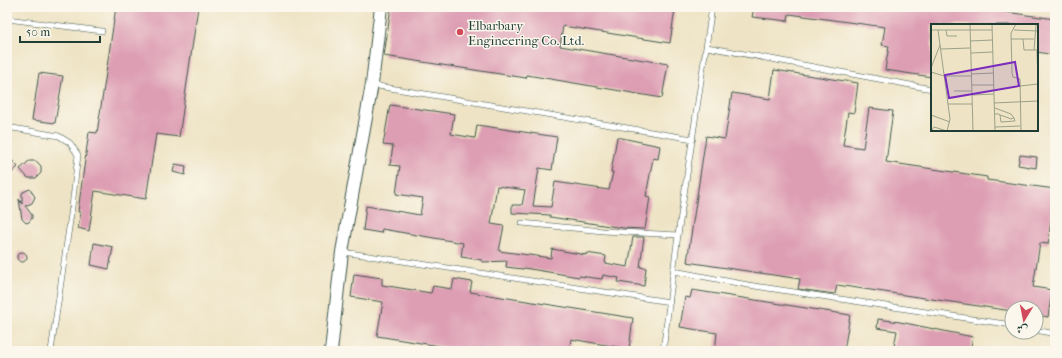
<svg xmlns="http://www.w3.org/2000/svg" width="1062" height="358" viewBox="0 0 1062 358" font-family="'IM FELL French Canon',Amiri,serif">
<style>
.building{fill:#dd9db3}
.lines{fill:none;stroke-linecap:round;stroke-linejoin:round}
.service-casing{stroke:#3e564a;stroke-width:6}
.tertiary-casing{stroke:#3e564a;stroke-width:14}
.service{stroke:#fff;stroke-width:5}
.tertiary{stroke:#fff;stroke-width:12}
.poi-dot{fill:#d1495b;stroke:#fbf7ec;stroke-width:1.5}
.labels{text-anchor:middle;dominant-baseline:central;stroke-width:3;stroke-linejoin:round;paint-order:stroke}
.poi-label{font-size:13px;fill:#1f3d34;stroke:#fbf7ec;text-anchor:start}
.inset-road{fill:none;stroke:#9ba18a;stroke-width:1}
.view{fill:#7b2cbf;fill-opacity:0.15;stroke:#7b2cbf;stroke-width:2}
.inset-edge{fill:none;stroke:#1f3d34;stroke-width:2}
</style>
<rect width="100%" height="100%" fill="#fbf7ec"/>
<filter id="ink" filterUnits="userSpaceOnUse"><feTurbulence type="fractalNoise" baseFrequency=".025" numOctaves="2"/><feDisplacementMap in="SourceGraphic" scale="8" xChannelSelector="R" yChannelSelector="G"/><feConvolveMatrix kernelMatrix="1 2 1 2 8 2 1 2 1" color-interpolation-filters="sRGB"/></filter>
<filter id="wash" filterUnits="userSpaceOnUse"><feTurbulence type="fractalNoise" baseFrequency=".012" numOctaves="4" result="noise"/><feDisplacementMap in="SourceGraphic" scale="16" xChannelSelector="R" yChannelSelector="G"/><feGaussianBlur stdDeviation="0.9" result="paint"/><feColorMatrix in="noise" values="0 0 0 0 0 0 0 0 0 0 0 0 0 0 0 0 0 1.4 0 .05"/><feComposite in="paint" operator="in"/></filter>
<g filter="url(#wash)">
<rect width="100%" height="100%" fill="#eee3c4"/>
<g id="blocks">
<g class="building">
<path d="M116 7H198L179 137 156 134 146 199 95 191 89 231 78 228 81 212H78L81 189 89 132 97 133Z"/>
<path d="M391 7H660L675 9 670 43 563 26 560 46 668 64 662 98 527 75 526 78 384 56Z"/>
<path d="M754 7H970L1055 19V55L1037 52V25H932V77L885 70 889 46 882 45 885 27 789 14 788 21 752 17Z"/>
<path d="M774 70 858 83 854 113 848 112 843 145 863 148 869 108 893 111 886 162 987 177V180L1055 189 1048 244 1040 243 1033 287 1052 290 1048 317 1036 315V308H1012V311L837 285 835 294 798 289 800 279 687 262 706 136 725 139 732 93 770 99Z"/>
<path d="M39 73 63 76 55 123 32 120Z"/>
<path d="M390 105 454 114 451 134 475 138 477 125 557 137 552 170 539 168 533 206 551 207 555 182 609 190 613 172H611L617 137 660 146 658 159 653 158 646 196 650 197 645 229 623 228 550 217V215L512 213V205H522L525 190 497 186 491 224 504 226 499 251 551 258 552 249 586 255V253L606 256 605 263 628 267 633 237H644L640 267 646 268 644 286 618 282 619 278 603 275 602 279 579 276V277L524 268 523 269 506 267 507 261 482 262V260L461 257 463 243 382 229 381 233 363 230 366 206 420 215 423 198 396 194 400 166 390 165 393 146 383 145Z"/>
<path d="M7 155 18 167 7 177Z"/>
<path d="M1020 155 1037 157 1036 168 1018 165Z"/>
<path d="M29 161H36L41 166V173L36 178H28L20 169Z"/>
<path d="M175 164 186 166 185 175 173 172Z"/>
<path d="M30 189 35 197 32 203 25 206 32 215V218L29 222 26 223 22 219 19 199 22 204V194L23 192Z"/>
<path d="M94 243 113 247 109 269 91 265Z"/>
<circle cx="22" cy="257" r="5"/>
<path d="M354 274 382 278V285L431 293 433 286 452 289 454 279 472 282 470 292 633 318 629 349 571 339 569 351H471L377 336 383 302 351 297Z"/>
<path d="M692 290 850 315 844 351 819 348V351H715L717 333 680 327 685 297 690 298Z"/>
<path d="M878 319 900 322 973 337 970 351H893L897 331 877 328Z"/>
</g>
</g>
</g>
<g filter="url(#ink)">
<use href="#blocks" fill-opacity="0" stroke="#3e564a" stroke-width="1"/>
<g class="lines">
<defs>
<g id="service">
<path d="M7 19 102 31"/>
<path d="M707 47 932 89"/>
<path d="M372 85 693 139"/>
<path d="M7 127 59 136 70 143 78 155 72 207 51 351"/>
<path d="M522 223 603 231 678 235"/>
<path d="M343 252 670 302"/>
<path d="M674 271 748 285 1012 325"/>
<path d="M1036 330 1055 334"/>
<path d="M663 351 678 235 712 7"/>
</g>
<path id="tertiary" d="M331 351 342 252 372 84 381 7"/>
</defs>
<use href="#service" class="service-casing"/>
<use href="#tertiary" class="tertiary-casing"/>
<use href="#service" class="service"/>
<use href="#tertiary" class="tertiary"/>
</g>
</g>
<circle class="poi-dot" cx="460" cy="32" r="4"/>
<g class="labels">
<g class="poi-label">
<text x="468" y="25">Elbarbary<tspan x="468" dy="15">Engineering Co. Ltd.</tspan></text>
</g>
</g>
<g transform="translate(931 24)">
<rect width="107" height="107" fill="#eee3c4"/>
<path class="inset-road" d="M39 0 41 71 63 70M61 0 64 107M85 0 80 9 81 49 82 53 89 55 90 107M0 6H61M7 6 19 95 16 107M15 6 16 12H26M83 6 107 7M80 15H103M39 17 61 16M10 25 39 24M103 26 105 1M40 29 62 28M0 44 9 21M0 48 13 52H41M40 50 63 49M41 61H63M89 62 107 60 106 26H93L92 15M23 67H41M41 71 42 107M63 79 107 77M17 80H41M64 84 80 90 83 94M64 90H68L69 91 78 94 79 95 83 94 84 97 70 98 69 91M0 91 19 98M64 103 89 102M1 106 3 103 16 107"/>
<path class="view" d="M84 38 88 62 18 74 14 51Z"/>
<rect width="107" height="107" class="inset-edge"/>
</g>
<rect width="1062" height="358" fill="none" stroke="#fbf7ec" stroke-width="24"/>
<g transform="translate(1024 320) rotate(190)"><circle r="19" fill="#fbf7ec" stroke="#a3ada2"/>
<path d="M0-3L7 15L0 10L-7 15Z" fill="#d1495b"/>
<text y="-6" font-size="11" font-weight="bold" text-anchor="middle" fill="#1f3d34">ش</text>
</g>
<path d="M20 36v6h80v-6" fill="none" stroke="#1f3d34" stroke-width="2"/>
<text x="26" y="36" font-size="12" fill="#1f3d34" stroke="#fbf7ec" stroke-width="3" paint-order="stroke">50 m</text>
</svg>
